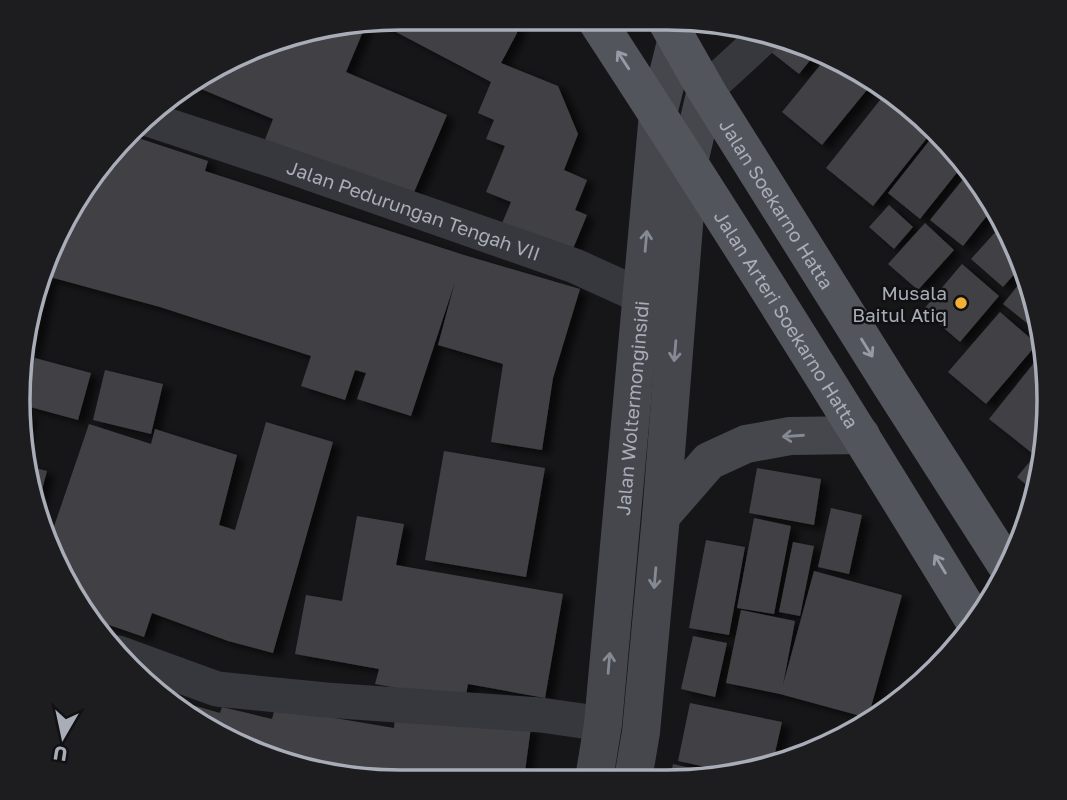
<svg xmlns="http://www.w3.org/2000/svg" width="1067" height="800" viewBox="0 0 1067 800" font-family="'Golos Text',sans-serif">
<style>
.building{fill:#404145;filter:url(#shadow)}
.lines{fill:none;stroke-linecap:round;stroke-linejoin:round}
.minor{stroke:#37383d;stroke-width:35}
.secondary{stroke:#45474d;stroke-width:38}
.primary{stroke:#53555c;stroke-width:38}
.oneway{stroke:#979ba6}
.oneway2{stroke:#858993}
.poi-dot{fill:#f2b134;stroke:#111113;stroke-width:2.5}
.labels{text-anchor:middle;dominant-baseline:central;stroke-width:5;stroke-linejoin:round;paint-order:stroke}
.street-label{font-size:19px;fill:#a8adb8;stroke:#111113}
.poi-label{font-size:19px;fill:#a8adb8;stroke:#111113;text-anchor:end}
.rim{fill:none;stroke:#a8adb8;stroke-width:3.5}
</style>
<defs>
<filter id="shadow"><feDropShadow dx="8" dy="4.5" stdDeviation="3.5" flood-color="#0009"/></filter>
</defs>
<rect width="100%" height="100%" fill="#161618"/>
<g class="building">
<path d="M400 18H516L517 33 501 63 558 86 578 134 564 170 587 180 575 210 587 215 570 256 500 228 511 202 486 192 505 146 486 139 494 120 478 113 491 82 375 21Z"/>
<path d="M367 22 346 72 447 115 409 204 264 142 273 119 189 84 208 69 301 31Z"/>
<path d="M782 38 816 53 799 74 771 52Z"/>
<path d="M826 58 875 80 822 145 782 112Z"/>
<path d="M888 90 931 133 873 206 826 168Z"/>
<path d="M126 134 208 161 205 171 464 255 580 289 553 378 542 450 491 442 503 364 438 345 455 282 411 416 357 399 366 373 355 370 345 400 301 386 311 356 160 307 50 277 28 373 22 372 25 325 57 230Z"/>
<path d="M933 136 963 165 920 219 888 193Z"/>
<path d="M969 172 985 187 993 208 963 246 930 220Z"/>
<path d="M889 205 913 227 894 249 869 227Z"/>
<path d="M925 223 954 250 918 290 888 264Z"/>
<path d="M999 228 1003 232 1019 269 1003 287 971 259Z"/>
<path d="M962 264 999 296 960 342 923 310Z"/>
<path d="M1023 279 1042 325V335L1003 304Z"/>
<path d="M1000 312 1037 344 986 404 948 372Z"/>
<path d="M1042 353V441L1032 453 989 419Z"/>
<path d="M35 358 91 373 78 420 23 405Z"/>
<path d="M105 370 163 384 151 434 93 420Z"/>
<path d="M19 411 30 414 22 445 18 425Z"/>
<path d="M266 422 333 442 273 653 228 641 152 613 144 637 86 617 48 544 89 424 151 444 155 429 237 455 219 525 235 530Z"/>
<path d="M1042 447V474L1035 492 1017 477Z"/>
<path d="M444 451 545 468 526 577 425 560Z"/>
<path d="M27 466 47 471 36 512Z"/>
<path d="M757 468 821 479 814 525 749 513Z"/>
<path d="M831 508 862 515 849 574 818 567Z"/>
<path d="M357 516 404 524 396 565 563 594 545 698 468 684 465 700 375 684 379 669 295 654 306 595 342 601Z"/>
<path d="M754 518 791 526 774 614 737 608Z"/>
<path d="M706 540 745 547 729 635 689 628Z"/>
<path d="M793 542 814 546 800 616 779 612Z"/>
<path d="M814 571 902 595 868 718 780 694 726 683 741 610 795 621 783 685Z"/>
<path d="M693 636 727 643 715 697 681 689Z"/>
<path d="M161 696 220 713 222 707 272 719 275 708 394 728 395 717 531 727 524 779H350L208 731Z"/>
<path d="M690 703 782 722 772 766 739 774 678 761Z"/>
<path d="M673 764 728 777 717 779H670Z"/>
</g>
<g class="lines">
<g class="minor">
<path d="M706 90 769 32"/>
<path id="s1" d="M145 118 275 161 575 266 641 296 669 303"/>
<path d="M118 653 217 689 326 700 541 715 603 724"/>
</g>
<g class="secondary">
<path d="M661 516 709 461 746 444 790 436 861 435"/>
<path id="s2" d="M594 779 603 724 658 114 677 38"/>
<path d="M633 779 641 732 661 516 689 162 706 90"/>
</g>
<g class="primary">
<path id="s3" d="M595 18C725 217 851 419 975 622"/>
<path id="s4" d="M665 18 706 90 891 385 1005 563"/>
</g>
</g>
<defs><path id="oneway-shaft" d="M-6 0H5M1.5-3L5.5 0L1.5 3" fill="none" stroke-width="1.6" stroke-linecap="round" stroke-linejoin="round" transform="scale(1.75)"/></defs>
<g class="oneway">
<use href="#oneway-shaft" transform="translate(623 60) rotate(-123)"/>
<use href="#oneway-shaft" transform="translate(867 348) rotate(58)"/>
<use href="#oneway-shaft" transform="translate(940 564) rotate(-121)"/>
</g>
<g class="oneway2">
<use href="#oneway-shaft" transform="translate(646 241) rotate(-85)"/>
<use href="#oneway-shaft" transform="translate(675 351) rotate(95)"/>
<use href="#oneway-shaft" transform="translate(793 436) rotate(176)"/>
<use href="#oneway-shaft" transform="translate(655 578) rotate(95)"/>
<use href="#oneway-shaft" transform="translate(609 663) rotate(-85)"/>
</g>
<circle class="poi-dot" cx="961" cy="303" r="7"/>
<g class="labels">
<g class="street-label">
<text stroke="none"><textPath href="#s4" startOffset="217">Jalan Soekarno Hatta</textPath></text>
<text stroke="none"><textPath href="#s1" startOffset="284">Jalan Pedurungan Tengah VII</textPath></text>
<text stroke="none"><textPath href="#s3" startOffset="357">Jalan Arteri Soekarno Hatta</textPath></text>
<text stroke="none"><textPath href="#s2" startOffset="373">Jalan Woltermonginsidi</textPath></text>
</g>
<g class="poi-label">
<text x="947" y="292">Musala<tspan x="947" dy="22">Baitul Atiq</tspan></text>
</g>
</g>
<path d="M0 0H1067V800H0ZM400 30H667A370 370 0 0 1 1037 400V400A370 370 0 0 1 667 770H400A370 370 0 0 1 30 400V400A370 370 0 0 1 400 30Z" fill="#1d1d20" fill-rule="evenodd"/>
<path class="rim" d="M400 30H667A370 370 0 0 1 1037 400V400A370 370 0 0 1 667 770H400A370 370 0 0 1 30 400V400A370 370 0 0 1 400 30Z"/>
<g transform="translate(63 737) rotate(189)" stroke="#111113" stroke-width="5" paint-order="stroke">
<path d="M0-5L12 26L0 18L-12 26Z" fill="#a8adb8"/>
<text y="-10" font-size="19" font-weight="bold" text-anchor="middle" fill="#a8adb8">U</text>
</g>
</svg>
